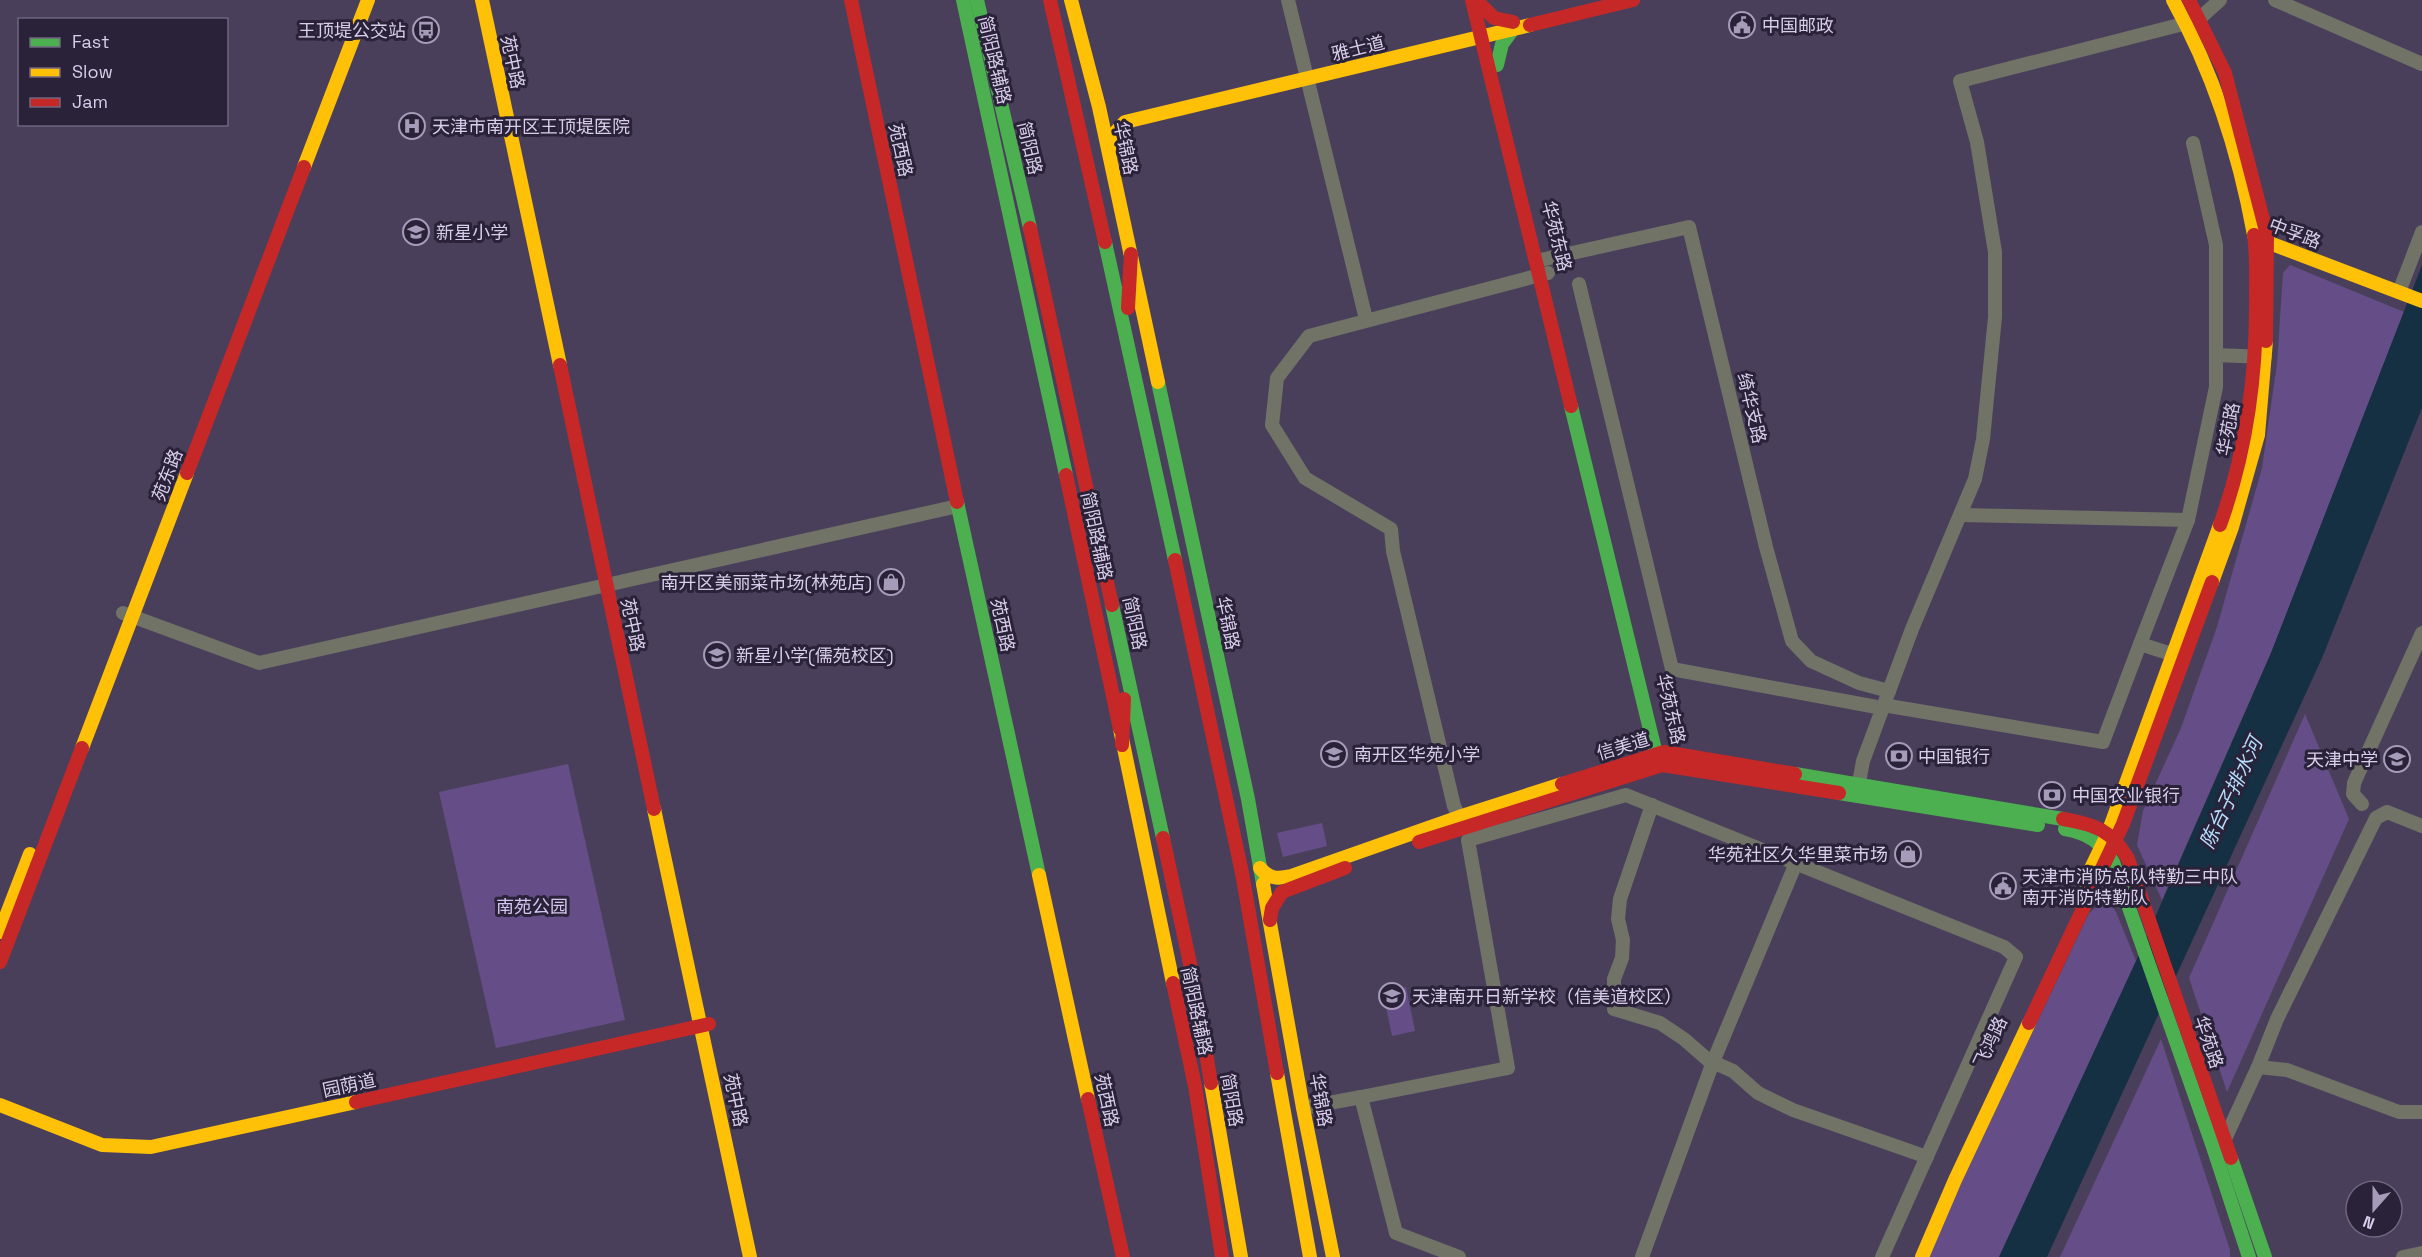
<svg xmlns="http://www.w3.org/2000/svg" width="2422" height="1257" viewBox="0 0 2422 1257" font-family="'Space Grotesk','Noto Sans SC',sans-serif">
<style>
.green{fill:#654e88}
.water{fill:#152f43}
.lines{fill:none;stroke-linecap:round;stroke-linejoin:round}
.street{stroke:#707366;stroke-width:14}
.fast{stroke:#4caf50;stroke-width:14}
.slow{stroke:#ffc107;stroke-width:14}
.jam{stroke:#c62828;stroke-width:14}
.labels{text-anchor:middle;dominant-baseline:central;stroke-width:6;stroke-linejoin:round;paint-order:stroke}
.poi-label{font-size:18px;fill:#d8cdeb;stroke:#2a2238;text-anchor:start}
.street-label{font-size:18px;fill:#d8cdeb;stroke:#2a2238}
.park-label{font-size:18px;fill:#d4c5f0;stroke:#2a2238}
.water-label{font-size:20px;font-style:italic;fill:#b3ddfd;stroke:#2a2238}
</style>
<rect width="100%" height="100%" fill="#4a3f5b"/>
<g class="green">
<path d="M2290 265 2404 312 2271 653 2162 900 2137 845 2143 811 2181 728 2217 627 2262 468 2277 364 2283 273Z"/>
<path d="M2305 714 2349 819 2227 1092 2189 978Z"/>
<path d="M568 764 625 1020 496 1048 439 792Z"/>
<path d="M1322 823 1327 846 1283 857 1277 833Z"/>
<path d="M2103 902 2111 905 2116 912 2136 961 1999 1257H1926L2089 913Z"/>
<path d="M1406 987 1415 1031 1392 1036 1383 992Z"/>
<path d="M2161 1039 2230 1250V1257H2060Z"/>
</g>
<path class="water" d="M2422 265V408L2322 658 2047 1257H1999L2136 961 2271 653Z"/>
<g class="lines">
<g class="street">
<path d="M1288 0 1366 319"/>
<path d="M2275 0 2422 64"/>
<path d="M1536 261 1689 227 1766 547 1792 641 1811 661 1859 683 1889 691"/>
<path d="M1579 284 1672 669 1882 708"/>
<path d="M2399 292 2422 232"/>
<path d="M2216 355 2265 357"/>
<path d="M1960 515 2188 520"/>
<path d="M123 613 259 663 958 506"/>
<path d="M2140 644 2188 520 2216 387V245L2193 143"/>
<path d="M1883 705 2103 742 2140 644 2181 657"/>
<path d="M1857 794 1863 761 1912 629 1975 479 1983 439 1995 317V252L1977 142 1960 81 2187 23 2200 18 2220 0"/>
<path d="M2362 804 2353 794 2354 783 2422 633"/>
<path d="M1652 805 1620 899 1618 919 1623 940 1622 958 1614 979V1009L1660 1023 1684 1039 1708 1060 1733 1071 1758 1093 1793 1110 1927 1157"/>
<path d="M1459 817 1454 806 1393 551 1391 529 1305 478 1272 425 1277 378 1309 336 1548 273"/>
<path d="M2258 1067 2277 1019 2376 818 2387 812 2422 826"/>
<path d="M1303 1108 1361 1097"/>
<path d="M2219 1143 2224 1141 2258 1067 2287 1070 2399 1112H2422"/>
<path d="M1459 1257 1396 1233 1361 1097 1508 1068 1468 840 1626 795 2004 947 2016 957 1882 1257"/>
<path d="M1642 1257 1713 1062 1796 863"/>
<path d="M2403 1257 2422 1253"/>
</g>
<g class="fast">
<path d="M963 0 1066 475"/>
<path d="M977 0 1030 228"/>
<path d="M1497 65 1502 44 1513 29"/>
<path d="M1105 242 1175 560"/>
<path d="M1158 382 1248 799 1263 884"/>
<path d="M1571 406 1656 754 1661 762"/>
<path d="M957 502 1039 875"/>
<path d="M1112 605 1163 838"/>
<path d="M1795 774 2063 819"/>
<path d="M1839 793 2038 825"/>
<path d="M2065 829C2088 833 2101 842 2113 862L2213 1147 2249 1257"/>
<path d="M2231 1158 2265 1257"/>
</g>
<g class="slow">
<path d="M482 0 560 365"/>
<path d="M1071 0 1099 107 1158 382"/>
<path d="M2173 0C2214 74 2239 152 2254 235"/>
<path d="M1109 149 1114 134 1125 122 1530 25"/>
<path d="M304 167 368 0"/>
<path d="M2259 239 2422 301"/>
<path d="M2212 582 2232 527 2258 435 2266 341"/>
<path d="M1120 729 1173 983"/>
<path d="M82 748 187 473"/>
<path d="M654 809 750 1257"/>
<path d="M1260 868C1269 879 1278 879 1291 876L1459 817 1562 784"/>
<path d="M1039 875 1088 1099"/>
<path d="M2084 883 2108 833 2220 525"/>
<path d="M1263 884 1303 1108 1333 1257"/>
<path d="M0 932 30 854"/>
<path d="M1277 1073 1310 1257"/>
<path d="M1211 1083 1241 1257"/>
<path d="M0 1105 102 1145 151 1147 356 1102"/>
<path d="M1922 1257 1955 1180 2029 1023"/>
</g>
<g class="jam">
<path d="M851 0 957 502"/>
<path d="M1050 0 1105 242"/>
<path d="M1472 0 1571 406"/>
<path d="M2189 0 2225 73 2267 235 2266 341"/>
<path d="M1482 6 1494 18 1513 22"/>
<path d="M1530 25 1633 0"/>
<path d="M1030 228 1112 605"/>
<path d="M1128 308 1131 254"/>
<path d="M560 365 654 809"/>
<path d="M187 473 304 167"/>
<path d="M1066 475 1120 729"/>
<path d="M2220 525C2247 450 2257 374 2256 295 2256 275 2257 255 2254 235"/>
<path d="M1175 560 1242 873 1277 1073"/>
<path d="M1122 745 1124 699"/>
<path d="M1562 784 1664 752 1795 774"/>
<path d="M2063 819C2094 824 2112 830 2128 859L2231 1158"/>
<path d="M1163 838 1194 982 1211 1083"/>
<path d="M1419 842 1662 765 1839 793"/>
<path d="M1270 920 1272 908 1282 892 1345 868"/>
<path d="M0 962 82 748"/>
<path d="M1173 983 1195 1086 1222 1257"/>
<path d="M2029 1023 2123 824 2212 582"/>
<path d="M1088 1099 1123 1257"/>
<path d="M356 1102 709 1024"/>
</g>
</g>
<defs>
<symbol id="civic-ring" viewBox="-11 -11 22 22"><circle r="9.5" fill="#2a2238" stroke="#a69bb9" stroke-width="1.5"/><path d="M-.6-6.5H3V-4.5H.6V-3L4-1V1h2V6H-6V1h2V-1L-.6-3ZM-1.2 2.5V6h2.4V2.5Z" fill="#a69bb9"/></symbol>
<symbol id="bus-ring" viewBox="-11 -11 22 22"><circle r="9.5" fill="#2a2238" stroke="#a69bb9" stroke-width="1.5"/><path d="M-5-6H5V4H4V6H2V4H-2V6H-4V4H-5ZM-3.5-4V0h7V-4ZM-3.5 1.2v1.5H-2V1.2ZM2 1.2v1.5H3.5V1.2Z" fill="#a69bb9"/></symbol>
<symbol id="hospital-ring" viewBox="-11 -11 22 22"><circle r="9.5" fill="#2a2238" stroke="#a69bb9" stroke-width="1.5"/><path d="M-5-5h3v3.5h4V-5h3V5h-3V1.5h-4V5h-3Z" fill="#a69bb9"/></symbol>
<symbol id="school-ring" viewBox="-11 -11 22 22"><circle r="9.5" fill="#2a2238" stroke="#a69bb9" stroke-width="1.5"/><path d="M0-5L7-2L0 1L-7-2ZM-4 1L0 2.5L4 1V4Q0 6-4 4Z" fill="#a69bb9"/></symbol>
<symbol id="shop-ring" viewBox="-11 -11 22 22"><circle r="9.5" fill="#2a2238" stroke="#a69bb9" stroke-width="1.5"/><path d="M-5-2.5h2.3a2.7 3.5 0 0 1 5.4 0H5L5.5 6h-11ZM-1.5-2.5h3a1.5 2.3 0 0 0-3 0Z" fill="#a69bb9"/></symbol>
<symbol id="bank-ring" viewBox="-11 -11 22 22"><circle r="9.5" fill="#2a2238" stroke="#a69bb9" stroke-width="1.5"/><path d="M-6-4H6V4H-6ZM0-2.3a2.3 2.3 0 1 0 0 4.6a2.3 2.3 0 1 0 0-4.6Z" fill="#a69bb9"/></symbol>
</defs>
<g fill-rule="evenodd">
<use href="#civic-ring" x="1727" y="10" width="30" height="30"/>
<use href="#bus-ring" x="411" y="15" width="30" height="30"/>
<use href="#hospital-ring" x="397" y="111" width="30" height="30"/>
<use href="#school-ring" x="401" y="217" width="30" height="30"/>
<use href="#shop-ring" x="876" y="567" width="30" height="30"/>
<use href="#school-ring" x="702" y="640" width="30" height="30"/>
<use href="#school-ring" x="1319" y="739" width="30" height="30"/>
<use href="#bank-ring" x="1884" y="741" width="30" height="30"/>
<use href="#school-ring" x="2382" y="744" width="30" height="30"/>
<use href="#bank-ring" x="2037" y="780" width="30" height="30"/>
<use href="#shop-ring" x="1893" y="839" width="30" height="30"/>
<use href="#civic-ring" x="1988" y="871" width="30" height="30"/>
<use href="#school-ring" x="1377" y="981" width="30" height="30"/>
</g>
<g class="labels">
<g class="poi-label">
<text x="1762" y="25">中国邮政</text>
<text x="406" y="30" text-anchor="end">王顶堤公交站</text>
<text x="432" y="126">天津市南开区王顶堤医院</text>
<text x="436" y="232">新星小学</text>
<text x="872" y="582" text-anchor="end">南开区美丽菜市场(林苑店)</text>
<text x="736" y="655">新星小学(儒苑校区)</text>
<text x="1354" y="754">南开区华苑小学</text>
<text x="1918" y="756">中国银行</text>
<text x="2378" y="759" text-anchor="end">天津中学</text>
<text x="2072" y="795">中国农业银行</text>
<text x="1888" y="854" text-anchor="end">华苑社区久华里菜市场</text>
<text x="2022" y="876">天津市消防总队特勤三中队<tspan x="2022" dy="21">南开消防特勤队</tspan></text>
<text x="1412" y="996">天津南开日新学校（信美道校区）</text>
</g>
<g class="street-label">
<text transform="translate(1358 48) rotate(-14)">雅士道</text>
<text transform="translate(995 60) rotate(77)">简阳路辅路</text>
<text transform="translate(513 62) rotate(78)">苑中路</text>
<text transform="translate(1030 148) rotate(77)">简阳路</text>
<text transform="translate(1126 148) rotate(78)">华锦路</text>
<text transform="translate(901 150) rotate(78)">苑西路</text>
<text transform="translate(2295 233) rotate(21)">中孚路</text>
<text transform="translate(1557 236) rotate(76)">华苑东路</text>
<text transform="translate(1752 408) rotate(77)">绮华支路</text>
<text transform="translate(2228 429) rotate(-79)">华苑路</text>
<text transform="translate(167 475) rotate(-69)">苑东路</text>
<text transform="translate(1097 536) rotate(78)">简阳路辅路</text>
<text transform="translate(1135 623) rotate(78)">简阳路</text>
<text transform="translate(1228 623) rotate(78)">华锦路</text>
<text transform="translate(633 625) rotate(78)">苑中路</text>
<text transform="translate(1003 625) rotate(78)">苑西路</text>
<text transform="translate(1671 709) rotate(77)">华苑东路</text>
<text transform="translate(1623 746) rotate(-17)">信美道</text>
<text transform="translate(1197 1011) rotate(78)">简阳路辅路</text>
<text transform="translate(1990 1042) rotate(-65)">飞鸿路</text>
<text transform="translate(2209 1042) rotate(71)">华苑路</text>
<text transform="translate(349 1085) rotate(-12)">园荫道</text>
<text transform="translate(736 1100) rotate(78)">苑中路</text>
<text transform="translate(1107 1100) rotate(78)">苑西路</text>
<text transform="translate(1232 1100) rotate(80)">简阳路</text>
<text transform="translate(1321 1100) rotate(80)">华锦路</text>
</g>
<g class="park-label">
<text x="532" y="906">南苑公园</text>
</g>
<g class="water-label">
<text transform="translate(2231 793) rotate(-65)">陈台子排水河</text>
</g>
</g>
<rect x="18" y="18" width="210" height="108" fill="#2a2238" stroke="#706680" stroke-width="1.5"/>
<rect x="30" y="38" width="30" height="9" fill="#4caf50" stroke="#706680" stroke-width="1.5"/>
<text x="72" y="48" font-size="18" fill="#d8cdeb">Fast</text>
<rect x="30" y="68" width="30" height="9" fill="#ffc107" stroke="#706680" stroke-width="1.5"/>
<text x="72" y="78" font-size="18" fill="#d8cdeb">Slow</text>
<rect x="30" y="98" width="30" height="9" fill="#c62828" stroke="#706680" stroke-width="1.5"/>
<text x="72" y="108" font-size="18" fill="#d8cdeb">Jam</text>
<g transform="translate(2374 1209) rotate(201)"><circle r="28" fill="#2a2238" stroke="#706680" stroke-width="1.5"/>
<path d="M0-4.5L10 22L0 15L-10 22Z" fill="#a69bb9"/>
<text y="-9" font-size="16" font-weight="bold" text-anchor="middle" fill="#d8cdeb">N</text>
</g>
</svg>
